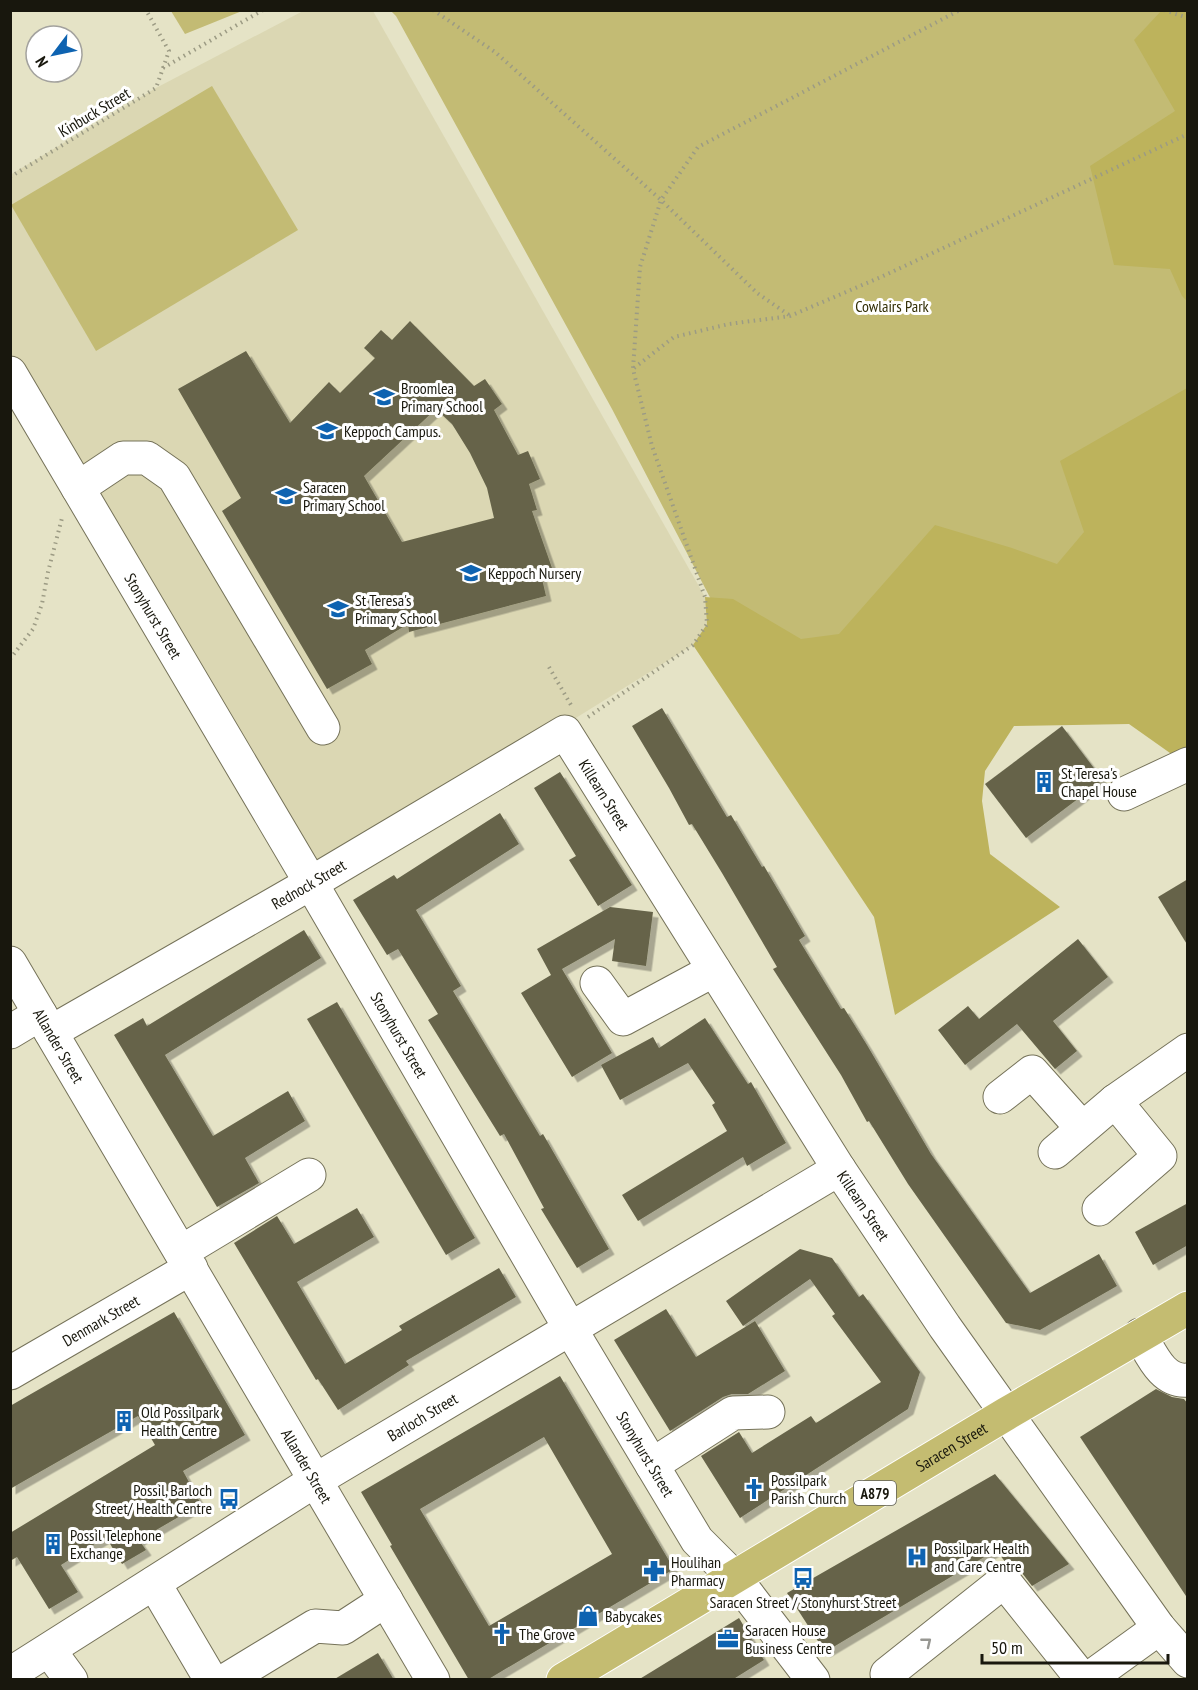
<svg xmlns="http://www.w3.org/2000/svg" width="1198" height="1690" viewBox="0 0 1198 1690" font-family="'PT Sans Narrow',sans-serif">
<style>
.built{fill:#dbd7b3}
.green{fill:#c3bb74}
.forest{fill:#bdb35c}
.building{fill:#66644a;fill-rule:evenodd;filter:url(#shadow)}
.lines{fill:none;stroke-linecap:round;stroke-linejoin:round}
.minor-casing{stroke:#757259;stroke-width:35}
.major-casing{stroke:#fff;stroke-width:35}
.path{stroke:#9c9b84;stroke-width:4;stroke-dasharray:1.5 4.5;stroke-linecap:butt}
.minor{stroke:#fff;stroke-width:33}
.major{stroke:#c4bc71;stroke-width:33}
.oneway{stroke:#979792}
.labels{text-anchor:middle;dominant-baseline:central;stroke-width:6;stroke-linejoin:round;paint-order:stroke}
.shield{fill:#fff;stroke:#5d5d56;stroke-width:1.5}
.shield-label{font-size:15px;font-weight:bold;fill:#18170d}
.street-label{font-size:16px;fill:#18170d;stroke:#fff}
.park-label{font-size:16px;fill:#312d05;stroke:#fff}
.poi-label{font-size:16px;fill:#18170d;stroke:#fff;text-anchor:start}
</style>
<defs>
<filter id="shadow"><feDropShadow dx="5.5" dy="5.5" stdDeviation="0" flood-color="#0004"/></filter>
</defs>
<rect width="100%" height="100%" fill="#e5e3c6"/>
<path class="built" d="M303 11H373L705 597 707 624 693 645 311 883 11 373 10 175 156 88Z"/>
<g class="green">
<path d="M171 11H242L185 34Z"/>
<path d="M391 11H1187V565L806 782 612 409 396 16Z"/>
<path d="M212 86 298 230 96 351 11 205Z"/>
</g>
<g class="forest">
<path d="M1162 10 1187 11V301L1182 296 1170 269 1114 265 1090 166 1175 111 1134 40Z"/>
<path d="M1187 388V765L1129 724 1014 726 985 771 982 801 990 854 1060 907 895 1015 874 917 693 645 707 624 705 597 733 599 801 639 839 634 935 525 1012 548 1057 564 1084 532 1060 461Z"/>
</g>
<g class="building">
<path d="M410 321 474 386 485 379 502 404 494 410 518 455 528 451 540 479 529 484 537 510 532 511 552 568 540 570 546 596 409 632 408 624 365 650 372 664 327 689 222 511 241 498 178 389 246 351 290 423 329 382 340 393 375 358 364 348 381 330 392 340ZM436 409 452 424 470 453 487 488 494 518 402 542 364 476Z"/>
<path d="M662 708 727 817 731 815 762 867 764 866 805 936 799 940 841 1009 844 1008 867 1045 931 1154 1030 1293 1099 1254 1117 1286 1040 1330 1006 1323 908 1184 869 1121 867 1122 841 1075 773 969 777 967 722 873 692 824 689 825 669 788 632 726Z"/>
<path d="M1062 726 1103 780 1026 838 985 784Z"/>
<path d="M560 772 632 885 598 906 569 860 576 856 534 788Z"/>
<path d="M500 813 519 844 416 910 461 986 453 991 540 1136 543 1134 609 1249 577 1268 541 1209 544 1208 504 1134 500 1136 428 1020 438 1014 398 949 387 955 353 900 394 875 397 879Z"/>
<path d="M1188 879V946L1158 897Z"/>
<path d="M610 907 653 912 646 966 612 961 615 939 562 969 612 1053 572 1077 521 993 551 975 537 949Z"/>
<path d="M304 930 321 958 165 1055 213 1136 288 1091 305 1121 245 1158 259 1183 217 1207 114 1035 143 1018 147 1026Z"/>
<path d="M1078 939 1108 977 1053 1021 1077 1051 1055 1069 1017 1024 965 1065 938 1030 968 1006 979 1019Z"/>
<path d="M337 1002 475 1238 446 1255 307 1019Z"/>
<path d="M705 1018 748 1084 751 1082 786 1143 747 1166 743 1157 638 1221 622 1195 727 1131 712 1105 715 1103 688 1063 620 1100 601 1065 653 1037 659 1048Z"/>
<path d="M1188 1203V1245L1153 1265 1135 1232Z"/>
<path d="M357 1208 374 1237 297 1282 345 1364 402 1330 399 1326 499 1268 516 1297 406 1361 409 1365 338 1410 318 1379 316 1380 234 1243 277 1216 294 1244Z"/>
<path d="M800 1249 832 1258 859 1297 863 1294 920 1372 908 1409 740 1518 701 1456 739 1432 752 1453 811 1416 816 1423 881 1382 832 1316 835 1314 810 1279 743 1326 726 1301Z"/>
<path d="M666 1309 696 1357 755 1321 785 1371 748 1394H732L723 1397 670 1431 614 1340Z"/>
<path d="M174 1312 245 1435 183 1471 201 1504 139 1540 146 1550 122 1564 106 1537 61 1565 78 1592 49 1609 17 1557 10 1561V1533L155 1445 138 1416 10 1489V1406Z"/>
<path d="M560 1376 674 1569 487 1680H469L390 1546 392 1545 361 1492ZM544 1437 612 1554 489 1626 420 1509Z"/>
<path d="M1156 1389 1172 1397 1184 1399 1188 1404V1599L1080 1437Z"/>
<path d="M995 1474 1069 1564 1032 1586 1019 1569 1011 1564 1006 1563 996 1550 825 1652 787 1593Z"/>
<path d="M739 1618 764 1660 732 1680H638Z"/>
<path d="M378 1653 394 1680H333Z"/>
</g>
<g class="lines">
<defs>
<g id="minor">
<path id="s1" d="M10 373 311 883 571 1330 697 1540 734 1577 813 1680"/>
<path d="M78 488 123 458H147L174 477 323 728"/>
<path d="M1124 794 1188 764"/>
<path id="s2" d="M10 963 433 1680"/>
<path d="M597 983 623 1019 714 970"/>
<path d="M10 1032 40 1014"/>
<path id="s3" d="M51 1032 311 883 565 732 839 1169 945 1327 1159 1628 1188 1661"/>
<path d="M1000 1097 1032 1072 1082 1128"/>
<path d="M1055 1152 1115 1101 1188 1050"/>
<path d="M1099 1209 1160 1156 1115 1101"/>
<path d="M181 1252 309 1175"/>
<path d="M1140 1335C1151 1353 1162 1383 1188 1380"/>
<path id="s4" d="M10 1373 191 1268"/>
<path d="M652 1465 733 1413 768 1412"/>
<path d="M154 1583 211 1680"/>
<path d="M49 1650 71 1680"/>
<path id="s5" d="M10 1674 316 1480 839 1169"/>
<path d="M226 1680 315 1626 343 1628 386 1600"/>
<path d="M892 1680 887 1674 1004 1581 1083 1680"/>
<path d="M1087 1680 1159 1628"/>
</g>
<g id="major">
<path id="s6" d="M563 1680 1006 1414 1188 1308"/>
</g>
</defs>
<use href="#minor" class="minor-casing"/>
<use href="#major" class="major-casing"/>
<g class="path">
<path d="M433 10 495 52 661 200 757 293 789 315"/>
<path d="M1164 10 1188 18"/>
<path d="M163 68 263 10"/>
<path d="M10 177 156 88 169 51 146 10"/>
<path d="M634 368 674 337 729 324 790 316 881 277 1188 134"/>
<path d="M10 659 33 629 42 604 48 572 62 518"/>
<path d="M549 667 571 705"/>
<path d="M588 717 693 645 707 624 705 597 652 446 633 369 640 267 661 200 698 147 960 10"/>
</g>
<use href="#minor" class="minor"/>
<use href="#major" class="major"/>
</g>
<defs><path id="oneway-chevron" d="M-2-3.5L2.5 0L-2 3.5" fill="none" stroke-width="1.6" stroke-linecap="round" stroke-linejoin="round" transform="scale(1.5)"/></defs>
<use class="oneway" href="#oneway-chevron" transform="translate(927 1642) rotate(-39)"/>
<defs>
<symbol id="school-bare" viewBox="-9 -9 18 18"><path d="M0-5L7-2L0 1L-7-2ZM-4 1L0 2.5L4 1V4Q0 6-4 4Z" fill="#0e63b1" stroke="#fff" stroke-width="2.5" paint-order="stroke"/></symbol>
<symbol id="building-bare" viewBox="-9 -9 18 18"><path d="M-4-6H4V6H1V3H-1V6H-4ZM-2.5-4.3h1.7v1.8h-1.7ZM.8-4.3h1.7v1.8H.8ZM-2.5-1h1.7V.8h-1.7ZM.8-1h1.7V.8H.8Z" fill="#0e63b1" stroke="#fff" stroke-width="2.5" paint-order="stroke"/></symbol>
<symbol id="church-bare" viewBox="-9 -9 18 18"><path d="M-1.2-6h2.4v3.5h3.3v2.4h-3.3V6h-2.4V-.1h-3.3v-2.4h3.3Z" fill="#0e63b1" stroke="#fff" stroke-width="2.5" paint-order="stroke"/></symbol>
<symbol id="bus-bare" viewBox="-9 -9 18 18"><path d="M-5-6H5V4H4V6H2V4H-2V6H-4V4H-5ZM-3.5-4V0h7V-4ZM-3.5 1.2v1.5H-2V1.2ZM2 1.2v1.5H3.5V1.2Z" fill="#0e63b1" stroke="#fff" stroke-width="2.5" paint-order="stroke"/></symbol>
<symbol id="hospital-bare" viewBox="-9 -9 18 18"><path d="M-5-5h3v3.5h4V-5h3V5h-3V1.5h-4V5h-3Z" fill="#0e63b1" stroke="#fff" stroke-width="2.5" paint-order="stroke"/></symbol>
<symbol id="pharmacy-bare" viewBox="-9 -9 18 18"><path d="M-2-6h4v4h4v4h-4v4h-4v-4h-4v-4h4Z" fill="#0e63b1" stroke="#fff" stroke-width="2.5" paint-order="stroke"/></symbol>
<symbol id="shop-bare" viewBox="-9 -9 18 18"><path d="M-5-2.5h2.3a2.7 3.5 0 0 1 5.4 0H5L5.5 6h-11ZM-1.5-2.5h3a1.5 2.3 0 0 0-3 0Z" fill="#0e63b1" stroke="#fff" stroke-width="2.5" paint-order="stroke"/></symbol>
<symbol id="office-bare" viewBox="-9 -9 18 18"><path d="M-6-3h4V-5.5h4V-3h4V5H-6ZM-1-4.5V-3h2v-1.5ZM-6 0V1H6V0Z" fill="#0e63b1" stroke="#fff" stroke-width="2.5" paint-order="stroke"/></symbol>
</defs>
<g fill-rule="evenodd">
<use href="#school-bare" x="369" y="382" width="30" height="30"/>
<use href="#school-bare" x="312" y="416" width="30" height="30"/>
<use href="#school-bare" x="271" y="481" width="30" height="30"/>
<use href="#school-bare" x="456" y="558" width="30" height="30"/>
<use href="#school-bare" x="323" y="594" width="30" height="30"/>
<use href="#building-bare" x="1029" y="767" width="30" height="30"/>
<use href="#building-bare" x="109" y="1406" width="30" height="30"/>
<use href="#church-bare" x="739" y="1474" width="30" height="30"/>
<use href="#bus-bare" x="214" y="1484" width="30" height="30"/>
<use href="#building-bare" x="38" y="1529" width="30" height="30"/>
<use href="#hospital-bare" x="902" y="1542" width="30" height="30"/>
<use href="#pharmacy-bare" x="639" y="1556" width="30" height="30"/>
<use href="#bus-bare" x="788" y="1563" width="30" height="30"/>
<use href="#shop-bare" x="573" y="1601" width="30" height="30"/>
<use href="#church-bare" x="487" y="1619" width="30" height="30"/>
<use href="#office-bare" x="713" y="1624" width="30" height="30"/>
</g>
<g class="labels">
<rect class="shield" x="854" y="1481" width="42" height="24" rx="4.5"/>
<g class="shield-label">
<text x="875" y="1493">A879</text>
</g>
<g class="street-label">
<text transform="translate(94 112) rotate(-31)">Kinbuck Street</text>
<text stroke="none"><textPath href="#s1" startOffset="282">Stonyhurst Street</textPath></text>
<text stroke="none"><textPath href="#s3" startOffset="669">Killearn Street</textPath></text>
<text stroke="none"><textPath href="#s3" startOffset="297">Rednock Street</textPath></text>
<text stroke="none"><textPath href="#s1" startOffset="768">Stonyhurst Street</textPath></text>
<text stroke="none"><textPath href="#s2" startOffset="96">Allander Street</textPath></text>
<text stroke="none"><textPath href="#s3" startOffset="1155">Killearn Street</textPath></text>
<text stroke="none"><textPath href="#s4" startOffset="105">Denmark Street</textPath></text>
<text stroke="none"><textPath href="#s5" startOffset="486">Barloch Street</textPath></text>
<text stroke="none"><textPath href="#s6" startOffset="453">Saracen Street</textPath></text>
<text stroke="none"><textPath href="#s1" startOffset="1254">Stonyhurst Street</textPath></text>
<text stroke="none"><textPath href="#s2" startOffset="584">Allander Street</textPath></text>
</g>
<g class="park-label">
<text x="892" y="306">Cowlairs Park</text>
</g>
<g class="poi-label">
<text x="401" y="388">Broomlea<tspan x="401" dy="18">Primary School</tspan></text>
<text x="344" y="431">Keppoch Campus.</text>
<text x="303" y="487">Saracen<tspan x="303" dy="18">Primary School</tspan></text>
<text x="488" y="573">Keppoch Nursery</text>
<text x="355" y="600">St Teresa's<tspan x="355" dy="18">Primary School</tspan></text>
<text x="1061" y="773">St Teresa's<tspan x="1061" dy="18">Chapel House</tspan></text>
<text x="141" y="1412">Old Possilpark<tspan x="141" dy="18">Health Centre</tspan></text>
<text x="771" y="1480">Possilpark<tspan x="771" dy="18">Parish Church</tspan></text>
<text x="212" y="1490" text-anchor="end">Possil, Barloch<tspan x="212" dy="18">Street/ Health Centre</tspan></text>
<text x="70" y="1535">Possil Telephone<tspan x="70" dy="18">Exchange</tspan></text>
<text x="934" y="1548">Possilpark Health<tspan x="934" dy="18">and Care Centre</tspan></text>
<text x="671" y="1562">Houlihan<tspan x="671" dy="18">Pharmacy</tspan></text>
<text x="803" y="1602" text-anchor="middle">Saracen Street / Stonyhurst Street</text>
<text x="605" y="1616">Babycakes</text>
<text x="745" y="1630">Saracen House<tspan x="745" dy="18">Business Centre</tspan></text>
<text x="519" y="1634">The Grove</text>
</g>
</g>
<rect width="1198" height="1690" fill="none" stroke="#18170d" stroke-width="24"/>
<g transform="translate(54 54) rotate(238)"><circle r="28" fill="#ffffff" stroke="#a3a29e" stroke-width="1.5"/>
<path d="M0-4.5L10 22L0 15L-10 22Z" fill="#0e63b1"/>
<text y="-9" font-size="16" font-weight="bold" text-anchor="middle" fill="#18170d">N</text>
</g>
<path d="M982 1654v9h186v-9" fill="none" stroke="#18170d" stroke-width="3"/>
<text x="991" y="1654" font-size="18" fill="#18170d" stroke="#ffffff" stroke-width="4.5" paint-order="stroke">50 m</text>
</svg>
